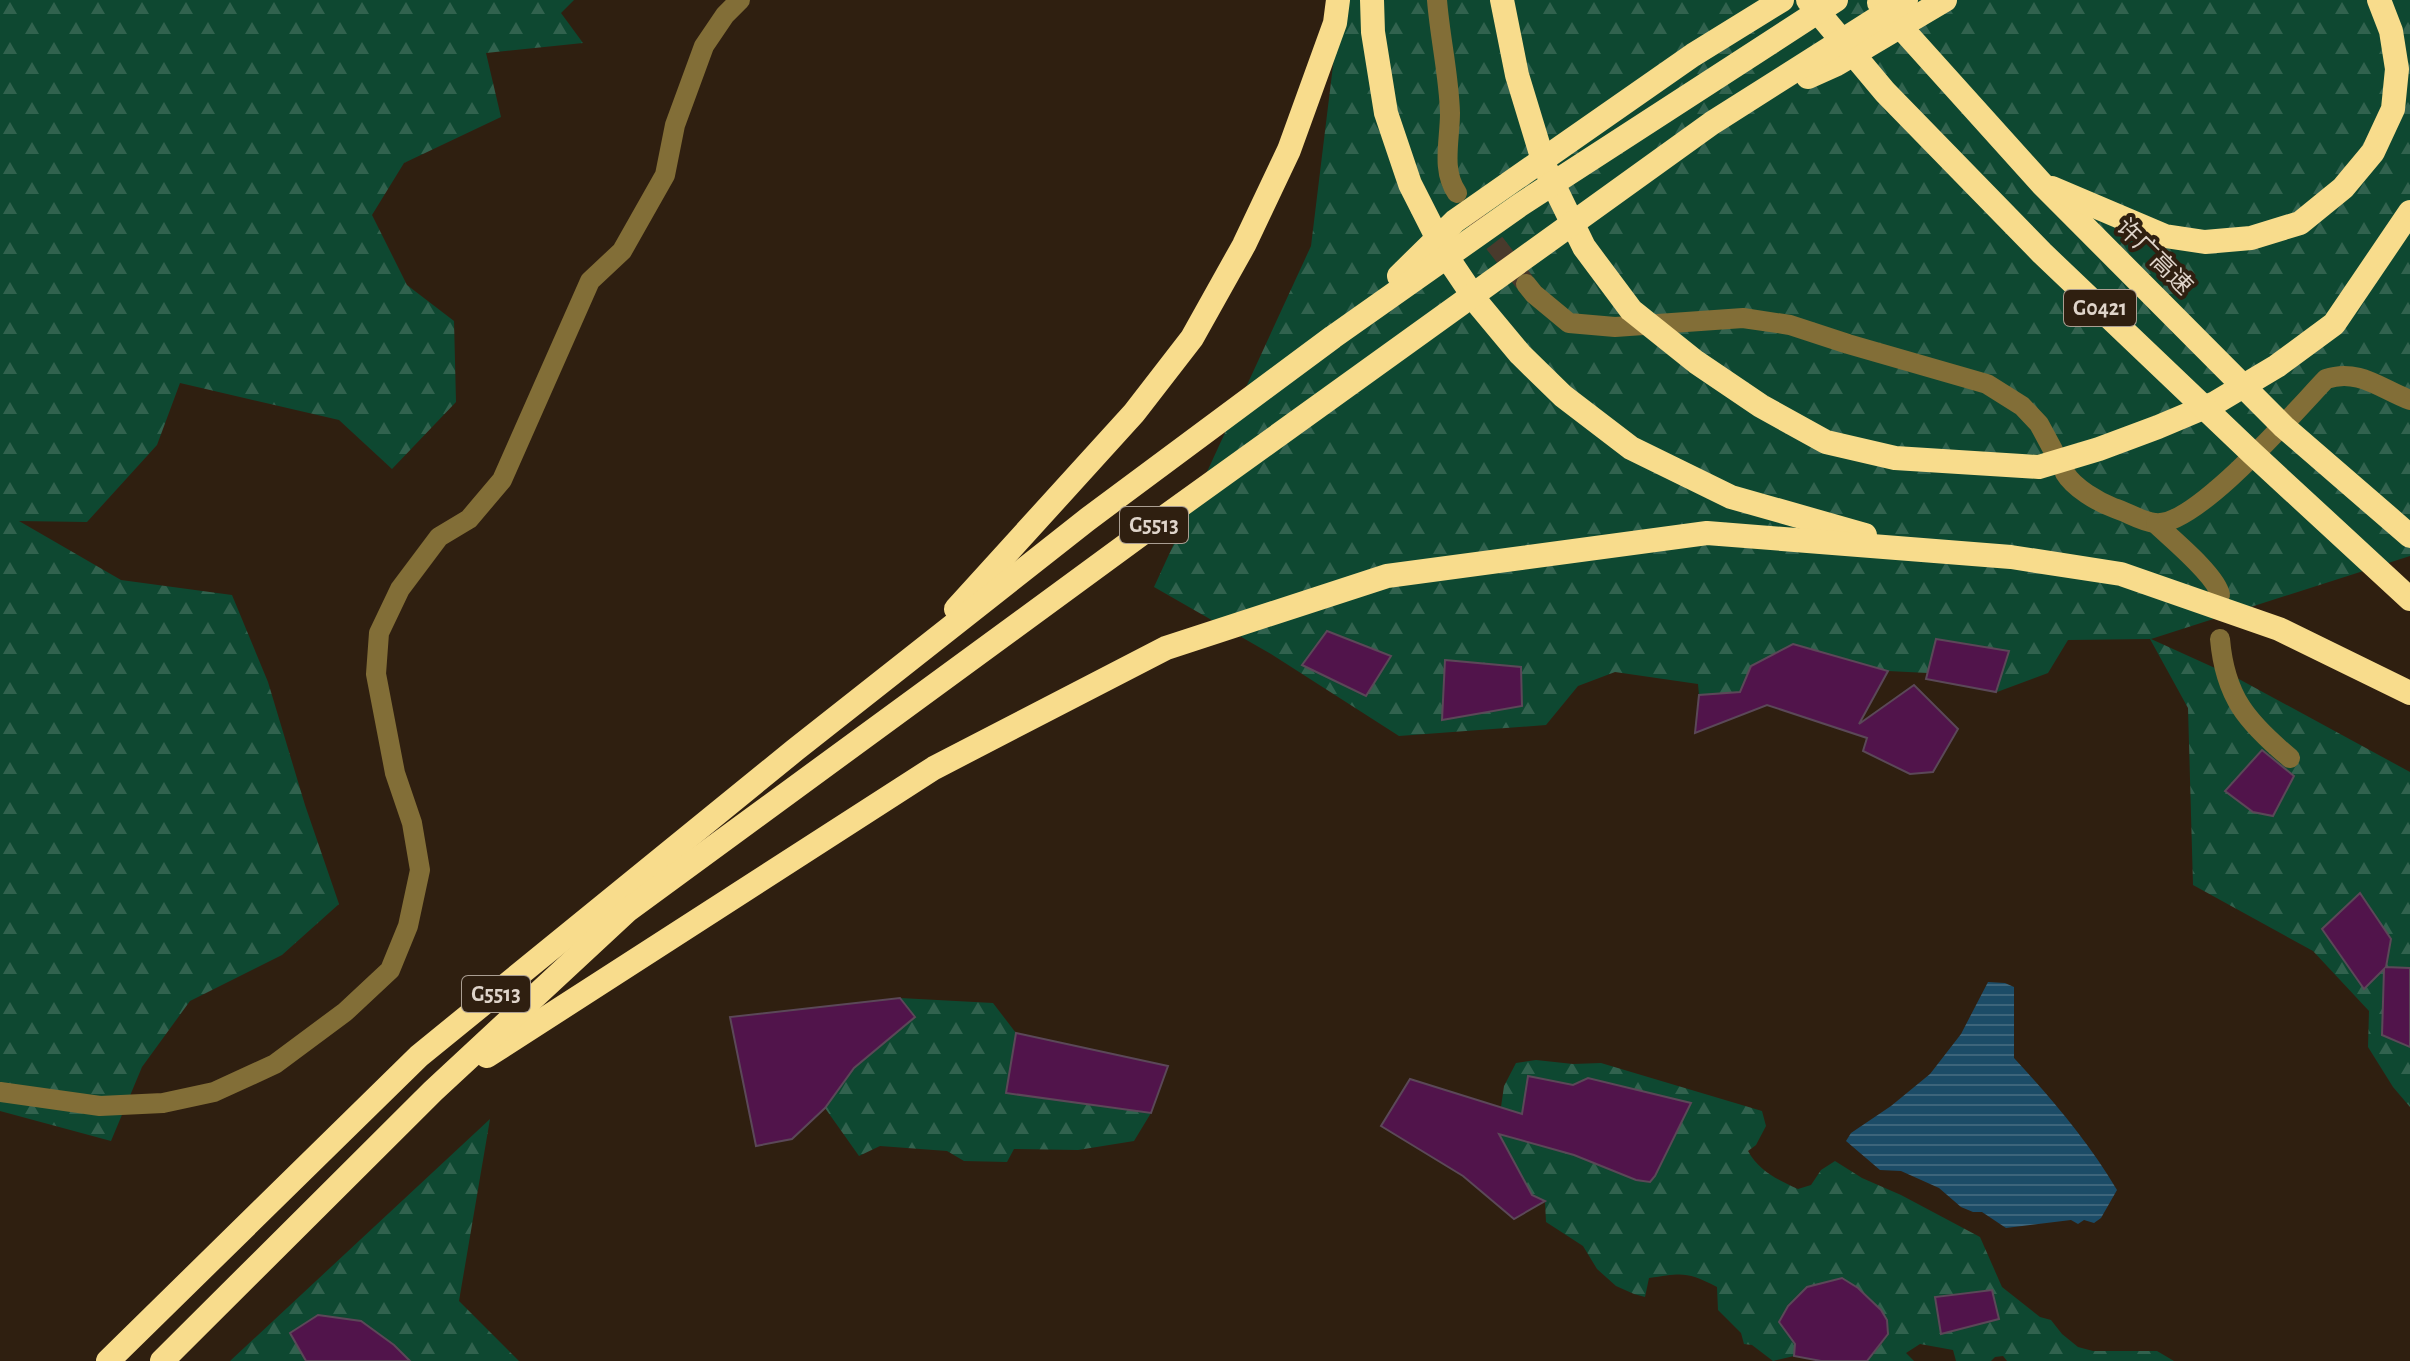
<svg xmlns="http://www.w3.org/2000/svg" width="2410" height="1361" viewBox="0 0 2410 1361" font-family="'Alegreya Sans','Noto Sans SC',sans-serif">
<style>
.forest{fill:url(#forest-firs)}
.water{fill:url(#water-rules)}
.building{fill:#51144b;stroke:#5b4858;stroke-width:2}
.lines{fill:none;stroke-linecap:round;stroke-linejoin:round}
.minor-tunnel{stroke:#493a2c;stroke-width:20;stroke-dasharray:20 10;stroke-linecap:butt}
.minor{stroke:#826e37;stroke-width:20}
.highway{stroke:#f8dc8c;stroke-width:24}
.labels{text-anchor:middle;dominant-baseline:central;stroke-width:8;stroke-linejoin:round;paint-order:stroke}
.shield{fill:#2f1f10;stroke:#aa9e92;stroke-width:2}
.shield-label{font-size:22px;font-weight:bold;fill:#dfd4ca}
.street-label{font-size:24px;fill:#dfd4ca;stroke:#2f1f10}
</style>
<defs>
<pattern id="forest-firs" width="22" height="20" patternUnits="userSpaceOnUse" patternTransform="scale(2)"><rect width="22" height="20" fill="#0e4831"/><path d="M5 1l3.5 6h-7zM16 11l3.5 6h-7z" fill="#31624e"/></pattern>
<pattern id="water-rules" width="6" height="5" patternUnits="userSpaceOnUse" patternTransform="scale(2)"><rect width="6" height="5" fill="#1c4c67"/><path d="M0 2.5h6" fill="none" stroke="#3d657b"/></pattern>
</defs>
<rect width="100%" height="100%" fill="#2f1f10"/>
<g class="forest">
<path d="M0 0H574L561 13 583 43 486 53 501 117 404 163 372 215 407 285 454 321 456 402 392 469 339 420 180 383 157 445 87 522 19 521 121 580 232 595 268 682 305 805 339 904 282 955 190 1001 142 1067 111 1141 0 1111Z"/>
<path d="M1341 0H2410V556L2151 639 2237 678 2410 772V1107L2393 1087 2368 1047 2369 1011 2313 951 2193 885 2188 708 2150 639 2068 640 2048 673 1997 692 2008 651 1958 642 1936 643 1928 673 1888 671 1791 645 1751 666 1740 692 1699 695 1698 684 1615 672 1578 686 1546 725 1399 736 1271 654 1154 587 1311 246Z"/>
<path d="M900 998 993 1003 1016 1033 1007 1093 1151 1113 1134 1141 1078 1150 1014 1149 1007 1162 964 1161 947 1151 880 1146 859 1156 825 1108 854 1068 915 1017Z"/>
<path d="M1536 1060 1573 1064 1601 1063 1762 1111 1766 1126 1756 1145 1748 1151C1759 1171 1778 1180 1798 1189L1811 1185 1821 1170 1835 1161 1862 1178 1901 1195 1980 1237 2002 1287 2040 1317 2051 1320 2062 1334 2078 1347 2093 1351H2157L2174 1361H2007L2003 1356 1995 1357 1991 1361H1956L1953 1350 1920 1344 1906 1353 1914 1361H1867C1873 1353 1883 1344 1887 1335 1895 1313 1857 1288 1842 1278 1807 1285 1796 1291 1779 1322L1795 1344 1794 1356 1773 1361 1752 1345 1744 1344 1741 1333 1718 1310 1717 1287C1687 1271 1682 1273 1649 1278L1645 1297 1634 1294 1616 1286 1597 1269 1583 1246 1546 1222 1545 1202H1540L1532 1195 1514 1161 1496 1142 1504 1086 1516 1063Z"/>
<path d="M490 1119 459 1301 519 1361H230Z"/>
</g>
<path class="water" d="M1988 982 2005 983 2014 987V1058C2053 1100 2088 1141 2117 1190L2101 1218 2094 1223 2084 1220 2078 1224 2071 1220 2006 1228 1982 1212H1973L1961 1207 1939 1188 1901 1171 1880 1170 1846 1141 1851 1133 1891 1106 1930 1074 1961 1034Z"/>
<g class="building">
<path d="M1327 631 1391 656 1366 696 1302 665Z"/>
<path d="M1936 639 2009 651 1996 692 1926 679Z"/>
<path d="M1793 644 1888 671 1859 724 1914 685 1958 729 1933 772 1910 774 1863 751 1867 738 1767 705 1695 733 1699 695 1740 692 1751 666Z"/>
<path d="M1445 660 1521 667 1522 706 1442 720Z"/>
<path d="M2262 750 2294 776 2273 816 2253 812 2225 791Z"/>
<path d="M2360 893 2391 939 2386 967 2410 968V1047L2382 1035 2384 969 2364 989 2322 929Z"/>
<path d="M900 998 915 1017 854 1068 825 1108 792 1139 756 1146 730 1017Z"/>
<path d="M1016 1033 1168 1066 1151 1113 1006 1093Z"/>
<path d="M1528 1076 1573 1085 1588 1078 1691 1103 1655 1176 1650 1182 1636 1180 1574 1155 1499 1134 1532 1195 1545 1201 1514 1219 1463 1176 1381 1126 1410 1079 1522 1114Z"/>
<path d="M1842 1278 1858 1288 1881 1310 1887 1320 1888 1334 1867 1361H1821L1794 1356 1795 1344 1779 1322 1788 1306 1807 1287Z"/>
<path d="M1992 1290 1999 1319 1941 1334 1935 1297Z"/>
<path d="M318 1315 361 1321 394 1345 410 1361H306L290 1333Z"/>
</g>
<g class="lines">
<path class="minor-tunnel" d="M1476 219 1526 284"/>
<g class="minor">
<path d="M1437 0C1440 38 1449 76 1450 113 1450 141 1441 170 1457 193"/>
<path d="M1526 284 1534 294 1569 323 1615 327 1743 318 1790 325 1848 344 1987 384 2022 406 2039 424 2053 450"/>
<path d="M2065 473C2074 488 2098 502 2114 508 2127 512 2142 522 2155 523 2195 528 2297 409 2326 379 2358 368 2381 389 2410 400"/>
<path d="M2156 524C2172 539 2217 576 2220 595"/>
<path d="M2220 639C2225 697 2247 722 2290 758"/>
<path d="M0 1092 100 1106 163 1103 214 1092 275 1064 345 1012 390 970 408 926 420 870 412 823 395 773 376 674 379 633 400 589 439 537 469 519 502 480 590 281 622 251 665 175 675 125 704 46 725 15 740 0"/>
</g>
<g class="highway">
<path d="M1372 0 1373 32 1386 113 1410 184 1447 257 1480 306 1520 354 1563 396 1631 448 1731 497 1865 535"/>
<path d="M1502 0 1517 75 1545 167 1584 247 1631 310 1696 362 1761 406 1826 442 1895 458 2039 467 2099 449 2158 427 2215 403 2277 366 2334 324 2410 212"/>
<path d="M1808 0 1885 92 2042 253 2253 454 2410 599"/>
<path d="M1879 3 2042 184 2284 427 2410 536"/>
<path d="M1808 77 1837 64 1945 0"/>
<path d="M2052 188 2165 236 2205 242 2251 238 2300 223 2343 188 2373 152 2393 109 2397 69 2391 31 2379 0"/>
<path d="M1399 276 1455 221 1693 55 1782 0"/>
<path d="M956 609 1134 413 1192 338 1244 245 1289 150 1335 23 1338 0"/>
<path d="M487 1056 934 768 1166 648 1387 576 1707 533 2011 557 2121 574 2279 629 2410 693"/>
<path d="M108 1361 419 1056 795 750 1088 519 1333 337 1520 205 1836 0"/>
<path d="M162 1361 433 1091 628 910 1159 521 1712 123 1906 0"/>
</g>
</g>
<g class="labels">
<g class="shield">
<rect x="2064" y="290" width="72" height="36" rx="6"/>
<rect x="1120" y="507" width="68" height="36" rx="6"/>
<rect x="462" y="976" width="68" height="36" rx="6"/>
</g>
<g class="shield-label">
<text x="2100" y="308">G0421</text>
<text x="1154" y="525">G5513</text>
<text x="496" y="994">G5513</text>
</g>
<g class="street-label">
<text transform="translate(2154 257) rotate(45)">许广高速</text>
</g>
</g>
</svg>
